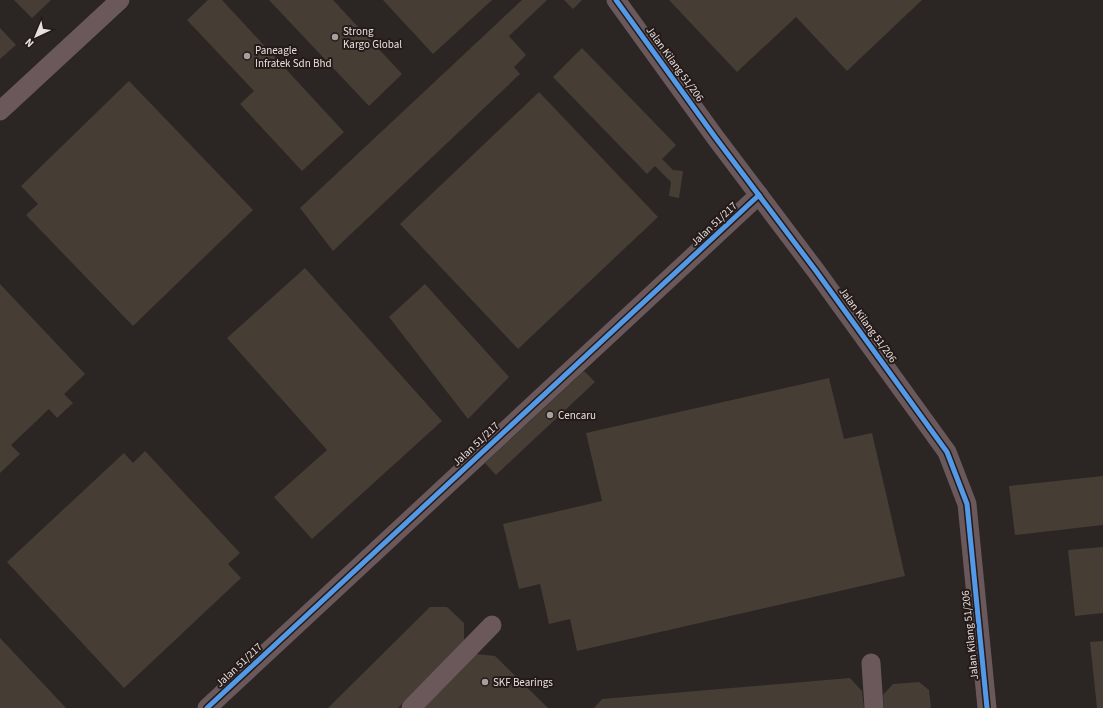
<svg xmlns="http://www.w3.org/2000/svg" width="1103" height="708" viewBox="0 0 1103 708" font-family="'Source Sans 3',sans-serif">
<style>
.building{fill:#463d35}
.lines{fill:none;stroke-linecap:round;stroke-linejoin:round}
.minor{stroke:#6a585b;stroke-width:19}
.cycleway-casing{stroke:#241a18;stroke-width:8}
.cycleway{stroke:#5399e6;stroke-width:5}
.poi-dot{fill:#a59f9d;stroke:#241a18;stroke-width:1.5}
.labels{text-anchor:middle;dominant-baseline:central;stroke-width:4;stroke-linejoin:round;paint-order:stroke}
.poi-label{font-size:11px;fill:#e7e0de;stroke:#241a18;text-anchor:start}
.street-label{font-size:11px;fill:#e7e0de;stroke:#241a18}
</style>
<rect width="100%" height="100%" fill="#2b2524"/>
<g class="building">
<path d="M14 0H51L32 18Z"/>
<path d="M208 0H222L344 132 302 171 240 104 254 91 187 20Z"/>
<path d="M269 0H333L402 74 369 106Z"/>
<path d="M383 0H492L433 54Z"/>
<path d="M522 0H547L509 36 526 55 514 67 520 74 333 251 300 208Z"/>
<path d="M564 0H582L573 9Z"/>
<path d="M669 0H922L847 71 796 17 737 72Z"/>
<path d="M0 28 16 45 0 59Z"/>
<path d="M582 48 676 145 662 159 673 170 683 171 679 198 669 196 671 182 655 166 647 174 553 77Z"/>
<path d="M129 81 253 210 133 326 26 215 38 204 21 186Z"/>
<path d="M539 92 658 217 518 349 400 224Z"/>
<path d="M305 268 442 421 312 539 274 497 327 450 227 338Z"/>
<path d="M0 284 85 374 64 394 73 403 57 418 49 409 11 445 20 454 0 473Z"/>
<path d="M425 284 509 377 468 419 389 317Z"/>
<path d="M584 371 595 382 496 475 485 463Z"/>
<path d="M829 378 844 439 872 433 905 576 577 651 570 619 549 624 540 584 519 589 503 524 602 501 586 433Z"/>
<path d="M145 451 240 553 228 564 241 578 124 688 7 562 124 453 133 463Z"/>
<path d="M1103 476V525L1015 535 1009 486Z"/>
<path d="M1103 547V613L1075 616 1068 550Z"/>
<path d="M430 607H447L464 623V641L398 708H328Z"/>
<path d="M0 638 66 708H0Z"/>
<path d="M1103 641V708H1097L1090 642Z"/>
<path d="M476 654 495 656 548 708H422Z"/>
<path d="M850 678 862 691 864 708H594L602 699Z"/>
<path d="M919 682 929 690 931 708H884L883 695 893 684Z"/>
</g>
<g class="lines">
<g class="minor">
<path d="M616 0 715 137 816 271 947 452 967 504 987 708"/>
<path d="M0 111 120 0"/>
<path d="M871 663 874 708"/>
<path d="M207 708 759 195"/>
<path d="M411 708 492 625"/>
</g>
<defs>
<g id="cycleway">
<path d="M616 0 715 137 816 271 947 452 967 504 987 708"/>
<path d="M207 708 759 195"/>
</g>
</defs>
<use href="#cycleway" class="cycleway-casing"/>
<use href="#cycleway" class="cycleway"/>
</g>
<g class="poi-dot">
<circle cx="335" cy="37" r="4"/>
<circle cx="247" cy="56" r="4"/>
<circle cx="550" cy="415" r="4"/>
<circle cx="485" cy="682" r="4"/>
</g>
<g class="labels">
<g class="poi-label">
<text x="343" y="31">Strong<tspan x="343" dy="13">Kargo Global</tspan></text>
<text x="255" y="50">Paneagle<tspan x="255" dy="13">Infratek Sdn Bhd</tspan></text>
<text x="558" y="415">Cencaru</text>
<text x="493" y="682">SKF Bearings</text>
</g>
<g class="street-label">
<text transform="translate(675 64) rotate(54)">Jalan Kilang 51/206</text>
<text transform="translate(714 224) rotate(-43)">Jalan 51/217</text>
<text transform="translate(868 325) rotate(54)">Jalan Kilang 51/206</text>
<text transform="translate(476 444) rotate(-43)">Jalan 51/217</text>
<text transform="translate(970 635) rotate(-96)">Jalan Kilang 51/206</text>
<text transform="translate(239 665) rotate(-43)">Jalan 51/217</text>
</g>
</g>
<g transform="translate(36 36) rotate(224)" stroke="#241a18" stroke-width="3" paint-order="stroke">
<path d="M0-3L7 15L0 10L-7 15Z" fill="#e7e0de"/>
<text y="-6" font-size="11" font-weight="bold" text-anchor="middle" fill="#e7e0de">N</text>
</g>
</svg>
